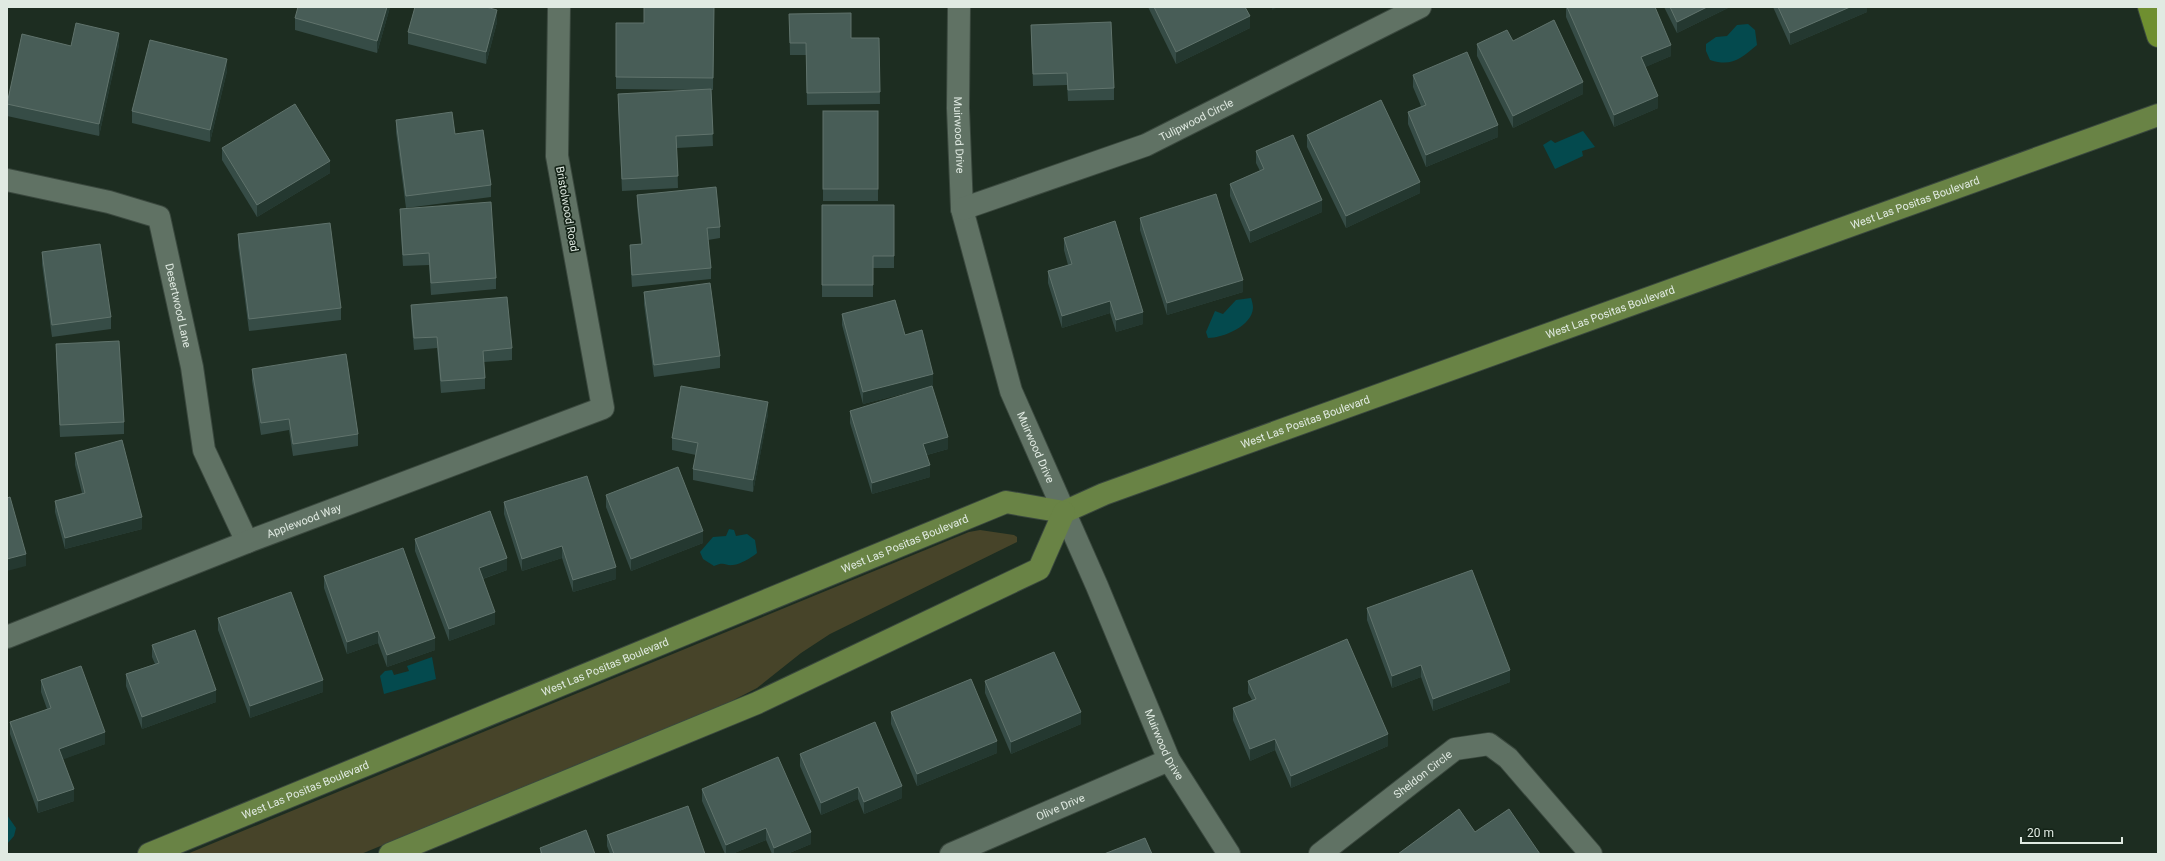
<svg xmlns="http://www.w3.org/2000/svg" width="2165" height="861" viewBox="0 0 2165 861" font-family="Roboto,sans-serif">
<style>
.green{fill:#474429}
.water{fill:#044a4e}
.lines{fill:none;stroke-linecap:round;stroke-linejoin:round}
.minor-casing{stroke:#3a483e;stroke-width:24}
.major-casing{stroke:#3a483e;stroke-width:24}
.highway-casing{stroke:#3a483e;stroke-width:24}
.minor{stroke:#607264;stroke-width:22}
.major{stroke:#698345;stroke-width:22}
.highway{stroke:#6f8f30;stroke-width:22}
.wall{fill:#364c46}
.shaded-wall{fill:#243830}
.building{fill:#485d57;stroke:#60736c}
.labels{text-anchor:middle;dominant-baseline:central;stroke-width:3.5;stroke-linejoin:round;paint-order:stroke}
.street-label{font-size:11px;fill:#e0eae2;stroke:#142317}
</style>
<rect width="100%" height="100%" fill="#1d2d21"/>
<path class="green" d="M980 530 1014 535 1017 537V542L830 634 801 653 757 688 722 706 361 854H187L969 532Z"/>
<g class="water">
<path d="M1748 24 1755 30 1757 45C1740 59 1732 67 1710 60L1706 51V44L1716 37 1727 36 1737 25Z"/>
<path d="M1583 131 1595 147 1582 151 1583 156 1555 169 1543 145 1551 140 1555 143Z"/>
<path d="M1251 298C1252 301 1253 305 1253 308 1252 326 1223 338 1208 338L1206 332 1215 311 1223 314 1236 300Z"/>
<path d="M729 529 734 530 736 536 747 534 755 540 757 553C751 558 741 564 733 565 725 566 725 561 714 566L703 559 700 552 713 537 726 536Z"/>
<path d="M432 657 436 679 384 694 380 676 385 671 392 670 394 675 409 671 407 666Z"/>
<path d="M7 815 16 828 14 836 7 844Z"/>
</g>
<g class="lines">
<defs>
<g id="minor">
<path id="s1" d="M959 7 958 108 962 209 1011 391 1097 586 1169 760 1229 854"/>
<path id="s2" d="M7 180 109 202 159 217 192 367 204 450 247 542"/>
<path id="s3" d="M962 209 1146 145 1420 7"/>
<path id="s4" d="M7 637 247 542 603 408 557 156 559 7"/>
<path id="s5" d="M951 854 1169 760"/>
<path id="s6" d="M1320 854 1455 749 1489 744 1508 758 1591 854"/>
</g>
<g id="major">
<path id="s7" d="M149 854 1006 502 1064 512 1104 494 2158 115"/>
<path d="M390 854 757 703 1039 569 1064 512"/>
</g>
<path id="highway" d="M2149 7 2158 36"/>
</defs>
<use href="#minor" class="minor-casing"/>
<use href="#major" class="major-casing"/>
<use href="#highway" class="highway-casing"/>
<use href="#minor" class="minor"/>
<use href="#major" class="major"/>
<use href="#highway" class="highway"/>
</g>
<g class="wall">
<path d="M390 7 377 53 295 30V18Z"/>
<path d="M714 7 713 90H711L713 146 677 148 678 188 622 191 618 106V94L700 90 616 89V23H644Z"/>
<path d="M1148 7H1245L1250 28 1176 64Z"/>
<path d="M1566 7H1655L1671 56 1645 67 1658 108 1614 127 1566 17Z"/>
<path d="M1664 7H1730L1677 33Z"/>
<path d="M1773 7H1867V12L1790 45Z"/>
<path d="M789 14 851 38H879L880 104 807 105 806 55H790Z"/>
<path d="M497 22 486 64 408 44V32Z"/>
<path d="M1031 25 1114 88V100L1068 101 1067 85 1033 86Z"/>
<path d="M1513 41 1583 94 1513 128 1477 56V44Z"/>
<path d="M119 45 99 136 7 116V103L71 46Z"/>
<path d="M227 71 210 142 132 123V111Z"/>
<path d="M1413 75 1498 137 1426 167 1408 124V112L1421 106 1413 87Z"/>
<rect x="823" y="111" width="55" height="90"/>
<path d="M396 120 455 134 491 185V197L406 208 396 132Z"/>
<path d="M1307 135 1420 193 1346 228 1307 147Z"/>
<path d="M222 148 330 173 257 217 222 160Z"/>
<path d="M1256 151 1322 212 1250 243 1230 196V184L1260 171 1256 163Z"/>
<path d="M637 195 720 227V238L708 240 711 268V279L632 287 630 257V245L641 244 637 206Z"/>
<path d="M822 205H894V268H873V297H822Z"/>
<path d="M400 209 496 278V289L431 295 429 265 403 266 400 221Z"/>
<path d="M1140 218 1243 292 1167 315 1140 230Z"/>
<path d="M238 234 341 308V320L249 331 238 246Z"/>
<path d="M1064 238 1143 324 1116 332 1110 313 1062 328 1048 283V271L1068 265 1064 250Z"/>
<path d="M42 252 111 317V329L52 337 42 264Z"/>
<path d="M644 292 720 356V368L654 377 644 304Z"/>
<path d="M411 305 512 348V360L484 362 485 378V389L441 393 437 348 414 350 411 317Z"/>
<path d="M842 314 905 335 933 386 863 404 842 325Z"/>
<path d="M56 344 124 422V434L60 437 56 356Z"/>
<path d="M252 369 358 434V446L293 456 289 430 261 435 252 381Z"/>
<path d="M850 411 948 449 927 455 930 477 872 494 850 423Z"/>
<path d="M768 414 753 492 693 480V469L696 455 672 450V438Z"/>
<path d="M75 453 142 529 65 549 55 512V501L82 493 75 465Z"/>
<path d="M606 495 703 543 631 571 606 507Z"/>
<path d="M504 502 616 579 573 592 562 558 522 571 504 514Z"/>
<path d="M415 539 507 570 483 579 495 624 449 641 415 551Z"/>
<path d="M324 576 435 650 387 667 378 643 347 654 324 588Z"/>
<path d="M1367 608 1510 682 1433 711 1421 677 1392 688 1367 620Z"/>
<path d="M218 618 323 692 250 718 218 630Z"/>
<path d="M152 645 216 702 142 729 126 686V674L155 664 152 657Z"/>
<path d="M41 680 105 744 63 759 74 801 38 813 10 734V722L47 709 41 692Z"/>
<path d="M985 681 1081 724 1011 754 985 693Z"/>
<path d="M1248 681 1388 746 1291 788 1275 750 1250 761 1233 720V708L1252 700 1248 693Z"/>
<path d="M891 712 997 753 917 786 891 724Z"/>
<path d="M800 754 902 798 864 814 858 799 821 815 800 766Z"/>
<path d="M702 789 811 844 787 854H772L766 840 732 854H725L702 801Z"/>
<path d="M607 835 705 854H610L607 846Z"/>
<path d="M540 848 595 854H540Z"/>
</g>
<g class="shaded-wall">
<path d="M387 7H390L377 53V41Z"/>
<path d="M1272 7H1278L1272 10Z"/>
<path d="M1707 7H1730L1677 33V22Z"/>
<path d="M1850 7H1867V12L1790 45V33Z"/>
<path d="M497 10V22L486 64V52Z"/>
<path d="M1250 16V28L1176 64V52Z"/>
<path d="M119 33V45L99 136V124Z"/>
<path d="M1671 45V56L1641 69V57Z"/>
<path d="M227 59V71L210 142V130Z"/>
<path d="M1583 82V94L1513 128V116Z"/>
<path d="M1658 96V108L1614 127V115Z"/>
<path d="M1498 125V137L1426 167V155Z"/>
<path d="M330 161V173L257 217V205Z"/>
<path d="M1420 182V193L1346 228V216Z"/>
<path d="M1322 200V212L1250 243V231Z"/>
<path d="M1243 280V292L1167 315V303Z"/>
<path d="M1110 301V313L1062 328V316Z"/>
<path d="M1143 312V324L1116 332V320Z"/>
<path d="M933 374V386L863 404V392Z"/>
<path d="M768 402V414L753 492V480Z"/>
<path d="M948 437V449L923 456V444Z"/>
<path d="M930 465V477L872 494V483Z"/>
<path d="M142 517V529L65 549V538Z"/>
<path d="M703 531V543L631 571V559Z"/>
<path d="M562 546V558L522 571V559Z"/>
<path d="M26 554V566L7 571V559Z"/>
<path d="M507 558V570L479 580V568Z"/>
<path d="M616 567V579L573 592V580Z"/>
<path d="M495 612V624L449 641V629Z"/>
<path d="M378 631V643L347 654V642Z"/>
<path d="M435 638V650L387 667V655Z"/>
<path d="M1421 665V677L1392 688V676Z"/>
<path d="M1510 670V682L1433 711V699Z"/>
<path d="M323 680V692L250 718V706Z"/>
<path d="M216 690V702L142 729V717Z"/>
<path d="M1081 712V724L1011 754V742Z"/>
<path d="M105 732V744L59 761V749Z"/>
<path d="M1388 734V746L1291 788V776Z"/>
<path d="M1275 739V750L1250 761V749Z"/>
<path d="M997 741V753L917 786V774Z"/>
<path d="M902 786V798L864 814V802Z"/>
<path d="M858 787V799L821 815V803Z"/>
<path d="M74 789V801L38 813V801Z"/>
<path d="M766 828V840L732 854H726V845Z"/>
<path d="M811 832V844L787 854H774V848Z"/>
</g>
<g class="building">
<path d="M298 7H387L377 41 295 18Z"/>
<path d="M415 7H486L497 10 486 52 408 32Z"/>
<path d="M644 7H714L713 78 616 77V23H644Z"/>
<path d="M1154 7H1245L1250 16 1176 52Z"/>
<path d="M1567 7H1655L1671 45 1641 57 1658 96 1614 115Z"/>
<path d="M1670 7H1707L1677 22Z"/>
<path d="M1778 7H1850L1790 33Z"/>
<path d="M851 13V38H879L880 92 807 93 806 43H790L789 14Z"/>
<path d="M1554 20 1583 82 1513 116 1477 44 1507 30 1513 41Z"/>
<path d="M1111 22 1114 88 1068 90 1067 73 1033 74 1031 25Z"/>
<path d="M76 23 119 33 99 124 7 104 22 34 71 46Z"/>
<path d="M150 40 227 59 210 130 132 111Z"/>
<path d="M1467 52 1498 125 1426 155 1408 112 1426 105 1413 75Z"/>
<path d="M711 89 713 134 676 136 678 176 622 179 618 94Z"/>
<path d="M1381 100 1420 182 1346 216 1307 135Z"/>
<path d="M295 104 330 161 257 205 222 148Z"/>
<rect x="823" y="111" width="55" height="78"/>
<path d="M452 112 455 134 483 130 491 185 406 196 396 120Z"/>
<path d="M1293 135 1322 200 1250 231 1230 184 1264 169 1256 151Z"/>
<path d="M716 187 720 227 707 228 711 268 632 275 630 245 642 244 637 195Z"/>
<path d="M1216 194 1243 280 1167 303 1140 218Z"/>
<path d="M491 202 496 278 431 283 429 253 403 255 400 209Z"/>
<path d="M822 205H894V256H873V285H822Z"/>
<path d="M1115 221 1143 312 1116 320 1110 301 1062 316 1048 271 1072 264 1064 238Z"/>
<path d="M330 223 341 308 249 319 238 234Z"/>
<path d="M100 244 111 317 52 325 42 252Z"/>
<path d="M710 283 720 356 654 365 644 292Z"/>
<path d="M507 297 512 348 483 351 485 378 441 381 437 337 414 338 411 305Z"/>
<path d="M895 300 905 335 922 330 933 374 863 392 842 314Z"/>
<path d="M119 341 124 422 60 425 56 344Z"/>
<path d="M346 354 358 434 293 444 289 419 261 423 252 369Z"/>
<path d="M681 386 768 402 753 480 693 469 698 443 672 438Z"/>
<path d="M932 386 948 437 923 444 930 465 872 483 850 411Z"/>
<path d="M122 440 142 517 65 538 55 501 85 493 75 453Z"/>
<path d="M678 467 703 531 631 559 606 495Z"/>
<path d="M587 476 616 567 573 580 562 546 522 559 504 502Z"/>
<path d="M10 497 26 554 7 559V498Z"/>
<path d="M490 511 507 558 479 568 495 612 449 629 415 539Z"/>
<path d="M403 548 435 638 387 655 378 631 347 642 324 576Z"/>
<path d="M1472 570 1510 670 1433 699 1421 665 1392 676 1367 608Z"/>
<path d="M291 592 323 680 250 706 218 618Z"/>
<path d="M195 630 216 690 142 717 126 674 159 663 152 645Z"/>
<path d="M1347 639 1388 734 1291 776 1275 739 1250 749 1233 708 1256 699 1248 681Z"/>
<path d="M1054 652 1081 712 1011 742 985 681Z"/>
<path d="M81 666 105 732 59 749 74 789 38 801 10 722 51 708 41 680Z"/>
<path d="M971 679 997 741 917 774 891 712Z"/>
<path d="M875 722 902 786 864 802 858 787 821 803 800 754Z"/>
<path d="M778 757 811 832 774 848 766 828 726 845 702 789Z"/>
<path d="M688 806 705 854H614L607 835Z"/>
<path d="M1459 809 1475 832 1509 809 1540 854H1398Z"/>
<path d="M586 830 595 854H542L540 848Z"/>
<path d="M1145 838 1152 854H1104Z"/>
</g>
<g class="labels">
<g class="street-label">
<text stroke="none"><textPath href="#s3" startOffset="251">Tulipwood Circle</textPath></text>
<text stroke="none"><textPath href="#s1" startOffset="128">Muirwood Drive</textPath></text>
<text stroke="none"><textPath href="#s7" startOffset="1891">West Las Positas Boulevard</textPath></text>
<text transform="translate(567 209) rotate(80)">Bristolwood Road</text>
<text stroke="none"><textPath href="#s2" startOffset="247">Desertwood Lane</textPath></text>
<text stroke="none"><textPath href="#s7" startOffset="1567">West Las Positas Boulevard</textPath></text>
<text stroke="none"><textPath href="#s7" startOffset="1243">West Las Positas Boulevard</textPath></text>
<text stroke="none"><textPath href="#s1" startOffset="452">Muirwood Drive</textPath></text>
<text stroke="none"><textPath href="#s4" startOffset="319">Applewood Way</textPath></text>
<text stroke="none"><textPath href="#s7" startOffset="817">West Las Positas Boulevard</textPath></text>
<text stroke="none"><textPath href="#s7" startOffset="493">West Las Positas Boulevard</textPath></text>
<text stroke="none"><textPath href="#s1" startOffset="776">Muirwood Drive</textPath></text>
<text stroke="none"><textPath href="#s6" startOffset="130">Sheldon Circle</textPath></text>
<text stroke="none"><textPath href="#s7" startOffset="169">West Las Positas Boulevard</textPath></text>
<text stroke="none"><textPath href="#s5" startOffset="119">Olive Drive</textPath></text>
</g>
</g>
<rect width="2165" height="861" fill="none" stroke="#e0eae2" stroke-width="16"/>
<path d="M2021 837v6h101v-6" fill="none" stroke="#e0eae2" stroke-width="2"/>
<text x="2027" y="837" font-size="12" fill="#e0eae2" stroke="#142317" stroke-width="3" paint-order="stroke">20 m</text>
</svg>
